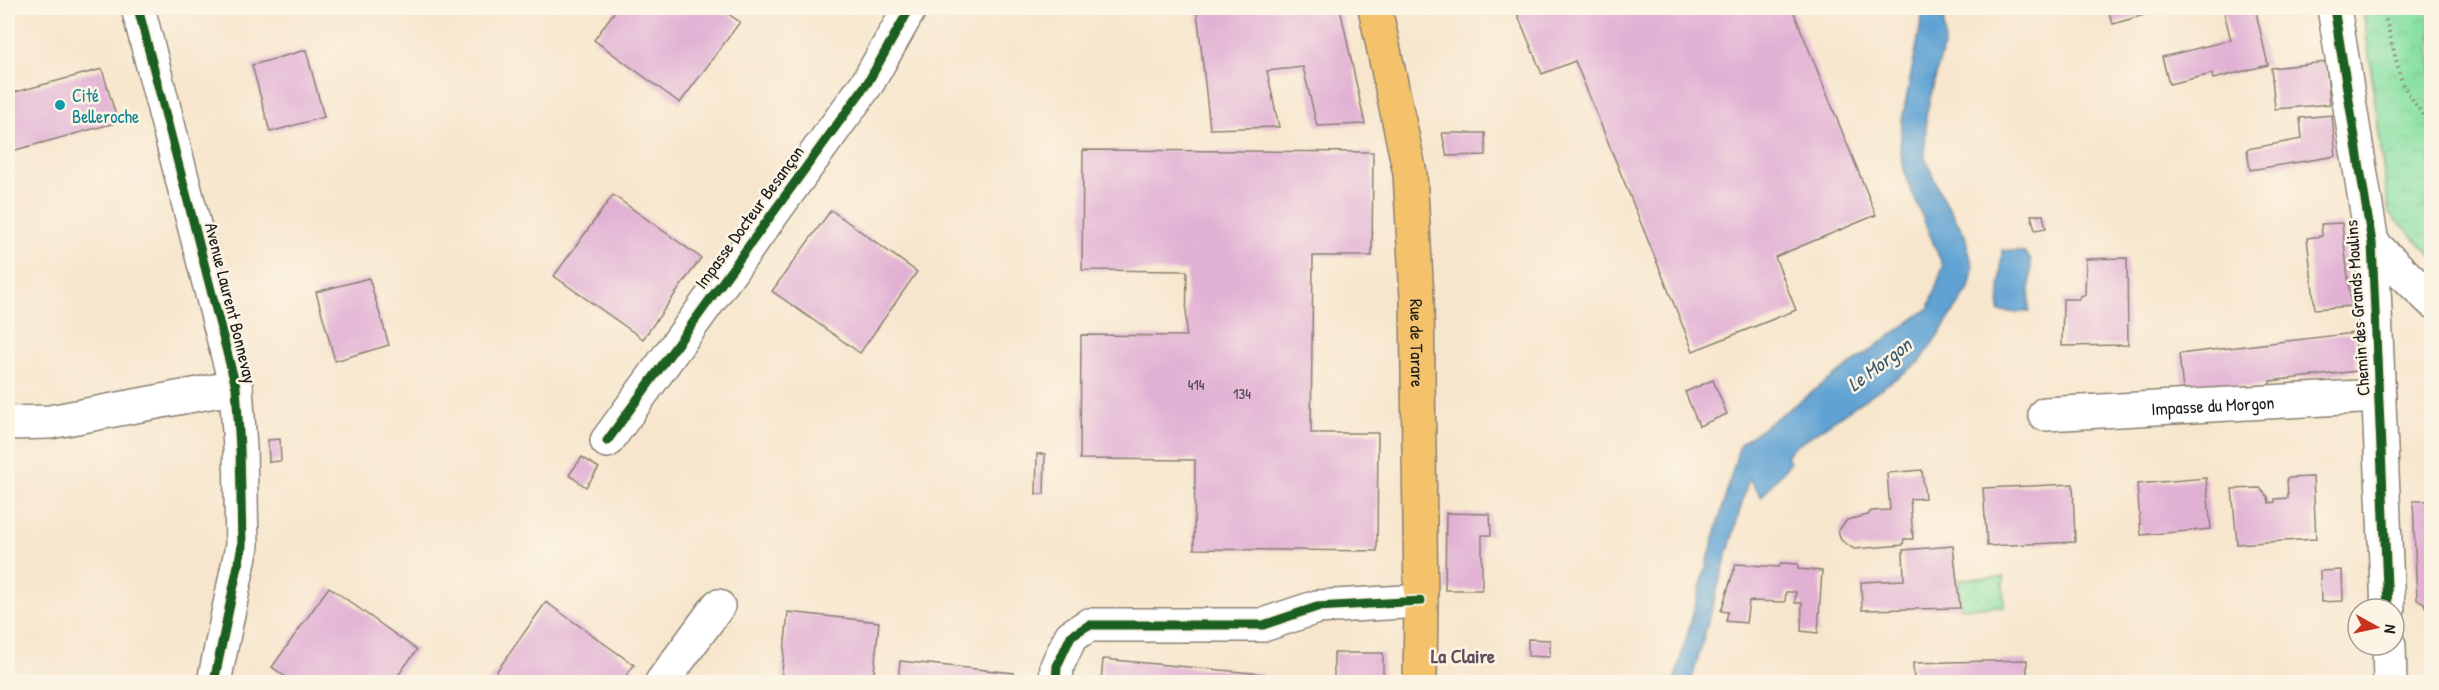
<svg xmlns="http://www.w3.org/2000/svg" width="2439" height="690" viewBox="0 0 2439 690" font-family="'Patrick Hand',sans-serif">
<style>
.grass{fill:url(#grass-dots);stroke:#537e60;stroke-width:1.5}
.park{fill:url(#park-crowns);stroke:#537e60;stroke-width:1.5}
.water{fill:#5ea2d3;stroke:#3d5f78;stroke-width:1.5}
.building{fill:#e1b1d4}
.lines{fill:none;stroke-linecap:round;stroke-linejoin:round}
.minor-casing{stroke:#8a8174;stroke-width:36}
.major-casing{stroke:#8a8174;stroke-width:36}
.path{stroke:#8a8174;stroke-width:4;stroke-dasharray:1.5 4.5;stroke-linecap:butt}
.minor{stroke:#fff;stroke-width:33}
.major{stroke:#f3c26a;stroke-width:33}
.cycleway-casing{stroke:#fcf5e5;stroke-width:13}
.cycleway{stroke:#1b5e20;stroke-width:9}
.culture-dot{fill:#0f9aa8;stroke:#fcf5e5;stroke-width:2}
.labels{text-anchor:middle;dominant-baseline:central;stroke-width:5;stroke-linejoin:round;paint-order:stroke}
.number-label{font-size:15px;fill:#4d414a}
.culture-label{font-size:18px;fill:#0d838f;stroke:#fcf5e5;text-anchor:start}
.street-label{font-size:18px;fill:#1c1c1c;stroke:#fcf5e5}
.water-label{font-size:20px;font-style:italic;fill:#3a586e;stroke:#fcf5e5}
.neighbourhood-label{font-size:20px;font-weight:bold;fill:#61505c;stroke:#fcf5e5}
</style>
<defs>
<pattern id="grass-dots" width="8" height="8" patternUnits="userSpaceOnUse" patternTransform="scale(1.5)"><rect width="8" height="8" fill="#8ae1a5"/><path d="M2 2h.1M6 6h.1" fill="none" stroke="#76c08d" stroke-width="1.8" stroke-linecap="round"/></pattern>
<pattern id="park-crowns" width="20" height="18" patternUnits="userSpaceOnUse" patternTransform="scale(1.5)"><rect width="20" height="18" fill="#8ae1a5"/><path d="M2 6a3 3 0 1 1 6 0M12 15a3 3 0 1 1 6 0" fill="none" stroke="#76c08d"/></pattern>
</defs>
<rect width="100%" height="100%" fill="#fcf5e5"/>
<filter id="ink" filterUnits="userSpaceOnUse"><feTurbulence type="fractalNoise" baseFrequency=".0167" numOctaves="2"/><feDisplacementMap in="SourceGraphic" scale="12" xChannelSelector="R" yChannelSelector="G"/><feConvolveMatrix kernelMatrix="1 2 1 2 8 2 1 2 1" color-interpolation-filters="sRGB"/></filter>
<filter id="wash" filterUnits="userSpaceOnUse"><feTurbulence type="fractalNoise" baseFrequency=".008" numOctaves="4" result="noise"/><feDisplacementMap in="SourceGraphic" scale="24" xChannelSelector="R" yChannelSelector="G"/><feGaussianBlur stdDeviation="1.35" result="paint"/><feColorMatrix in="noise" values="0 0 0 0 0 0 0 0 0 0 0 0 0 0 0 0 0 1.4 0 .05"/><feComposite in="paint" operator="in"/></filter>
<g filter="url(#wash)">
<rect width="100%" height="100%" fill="#f7e6cd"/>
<path class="grass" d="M2004 577V606L1960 608 1959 579Z"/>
<path class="park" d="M2363 8H2431V255L2389 212Z"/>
<g class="water">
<path d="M1924 8H1943L1945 40 1926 115 1925 157 1941 195 1965 235 1973 268 1969 289 1920 362 1793 448 1786 455 1790 463 1761 497 1749 478 1691 682H1674L1740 444 1929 308 1943 266 1906 178 1900 149 1902 120Z"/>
<path d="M2002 250 2024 252 2031 260 2029 312H1999Z"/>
</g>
<g id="blocks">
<g class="building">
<path d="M617 8H719L740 22 680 103 594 40Z"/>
<path d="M1231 8H1340L1365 124 1317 126 1303 67 1267 71 1279 127 1210 129 1197 11Z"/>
<path d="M1515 8H1792L1876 215 1775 257 1796 310 1693 351 1575 61 1542 74Z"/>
<path d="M2107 8H2152L2154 12 2113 24Z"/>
<path d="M2223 8H2255L2268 65 2213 79 2212 74 2169 84 2162 57 2231 40Z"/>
<path d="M306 50 324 117 270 132 252 65Z"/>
<path d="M2326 62 2330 104 2275 109 2271 68Z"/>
<path d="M102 69 116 116 113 117 115 123 8 152V94Z"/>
<path d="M2332 115 2336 156 2250 170 2247 149 2302 139 2300 118Z"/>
<path d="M1442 133H1485L1486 155 1447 156Z"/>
<path d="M1083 150 1373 152 1372 256H1313L1311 433H1378L1377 551 1194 549 1195 460 1080 459 1081 335 1186 336 1187 271 1082 270Z"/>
<path d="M613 195 701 258 643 339 554 276Z"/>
<path d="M831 210 917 272 860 353 772 291Z"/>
<path d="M2031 215H2043L2046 228 2035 230Z"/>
<path d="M2342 223 2351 306 2315 309 2307 238 2322 236 2321 224Z"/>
<path d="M2127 258 2128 345 2062 346 2063 299H2079L2080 296 2085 295 2086 259Z"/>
<path d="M369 278 389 345 335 361 316 292Z"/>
<path d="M2354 333 2357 371 2270 381V385L2183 390 2179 354Z"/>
<path d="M1713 380 1727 414 1699 426 1685 392Z"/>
<path d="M280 439 281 461 269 462 268 440Z"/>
<path d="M1037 454H1045L1044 494H1036Z"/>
<path d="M582 457 599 468 586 487 569 475Z"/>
<path d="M1922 470 1925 498 1910 499 1913 539H1904L1903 545 1854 549 1841 540 1838 531 1847 520 1868 515 1871 511 1890 510 1887 473Z"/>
<path d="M2313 477 2316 539 2237 544 2232 489 2260 488 2268 497 2269 503 2275 502V499L2288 498 2287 478Z"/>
<path d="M2206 478 2211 529 2141 535 2137 484Z"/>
<path d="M2073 484 2075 542 1987 546 1983 488Z"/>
<path d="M2413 501H2432V610H2428L2423 602 2417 600Z"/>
<path d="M1446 513 1490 514 1491 535H1482V590H1445Z"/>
<path d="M1953 546 1960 608 1862 610 1861 582 1904 580 1903 550Z"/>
<path d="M1781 563 1798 564V569L1822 571 1818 633 1801 631 1802 603H1795L1796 592H1786L1785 602 1749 601 1746 623 1726 621 1728 612 1721 611 1736 564 1779 567Z"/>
<path d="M2342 570 2343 601 2321 602 2320 571Z"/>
<path d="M329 587 417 650 393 682H293L272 667Z"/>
<path d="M546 602 634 665 622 682H489Z"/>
<path d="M788 612 879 622 873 682H781Z"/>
<path d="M1528 639 1550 640V657L1528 656Z"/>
<rect x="1334" y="653" width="49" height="29"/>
<path d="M1103 659 1263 674V682H1101Z"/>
<path d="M2027 660V682H1914L1913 663Z"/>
<path d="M900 661 1014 673 1013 682H898Z"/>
</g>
</g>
</g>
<g filter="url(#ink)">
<use href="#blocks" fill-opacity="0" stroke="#8a8174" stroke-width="1.5"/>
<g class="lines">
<defs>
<g id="minor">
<path d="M138 8 236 387 240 448 242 546 214 682"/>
<path d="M2334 8 2372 243 2388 609"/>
<path d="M2372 243 2432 301"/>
<path id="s1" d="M2045 414 2379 396"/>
<path d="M8 423 50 422 236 387"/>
<path d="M607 441 868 82 910 8"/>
<path d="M2389 645 2390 682"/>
<path d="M662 682 718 606"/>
<path d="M1056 682 1057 666 1071 636 1089 625H1263L1317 607 1421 601"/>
</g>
<g id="major">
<path id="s2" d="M1375 8 1410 173 1417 298 1421 601 1420 682"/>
</g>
</defs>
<use href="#minor" class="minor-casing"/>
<use href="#major" class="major-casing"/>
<path class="path" d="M2383 8 2402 83 2432 129"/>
<use href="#minor" class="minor"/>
<use href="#major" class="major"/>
<defs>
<g id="cycleway">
<path d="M138 8 236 387 240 448 242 546 214 682"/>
<path d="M2334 8 2372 243 2388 609"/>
<path d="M607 441 868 82 910 8"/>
<path d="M1056 682 1057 666 1071 636 1089 625H1263L1317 607 1421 601"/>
</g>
</defs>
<use href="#cycleway" class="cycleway-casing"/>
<use href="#cycleway" class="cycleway"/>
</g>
</g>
<circle class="culture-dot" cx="60" cy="105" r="6"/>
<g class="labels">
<g class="number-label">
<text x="1196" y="384">414</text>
<text x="1242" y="393">134</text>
</g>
<g class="culture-label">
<text x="72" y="95">Cité<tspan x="72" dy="21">Belleroche</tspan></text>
</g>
<g class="street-label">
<text transform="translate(749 217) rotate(-54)">Impasse Docteur Besançon</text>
<text transform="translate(231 303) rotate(76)">Avenue Laurent Bonnevay</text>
<text transform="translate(2357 308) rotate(-94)">Chemin des Grands Moulins</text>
<text stroke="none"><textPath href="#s2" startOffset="339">Rue de Tarare</textPath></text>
<text stroke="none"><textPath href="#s1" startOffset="168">Impasse du Morgon</textPath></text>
</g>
<g class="water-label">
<text transform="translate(1879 364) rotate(-37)">Le Morgon</text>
</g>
<g class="neighbourhood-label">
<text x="1463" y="655">La Claire</text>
</g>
</g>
<rect width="2439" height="690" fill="none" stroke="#fcf5e5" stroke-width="30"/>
<g transform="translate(2376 627) rotate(98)"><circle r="28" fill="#fcf5e5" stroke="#a29e95" stroke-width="1.5"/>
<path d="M0-4.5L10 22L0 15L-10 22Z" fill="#c8321e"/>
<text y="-9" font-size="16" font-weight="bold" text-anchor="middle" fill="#1c1c1c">N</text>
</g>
</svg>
